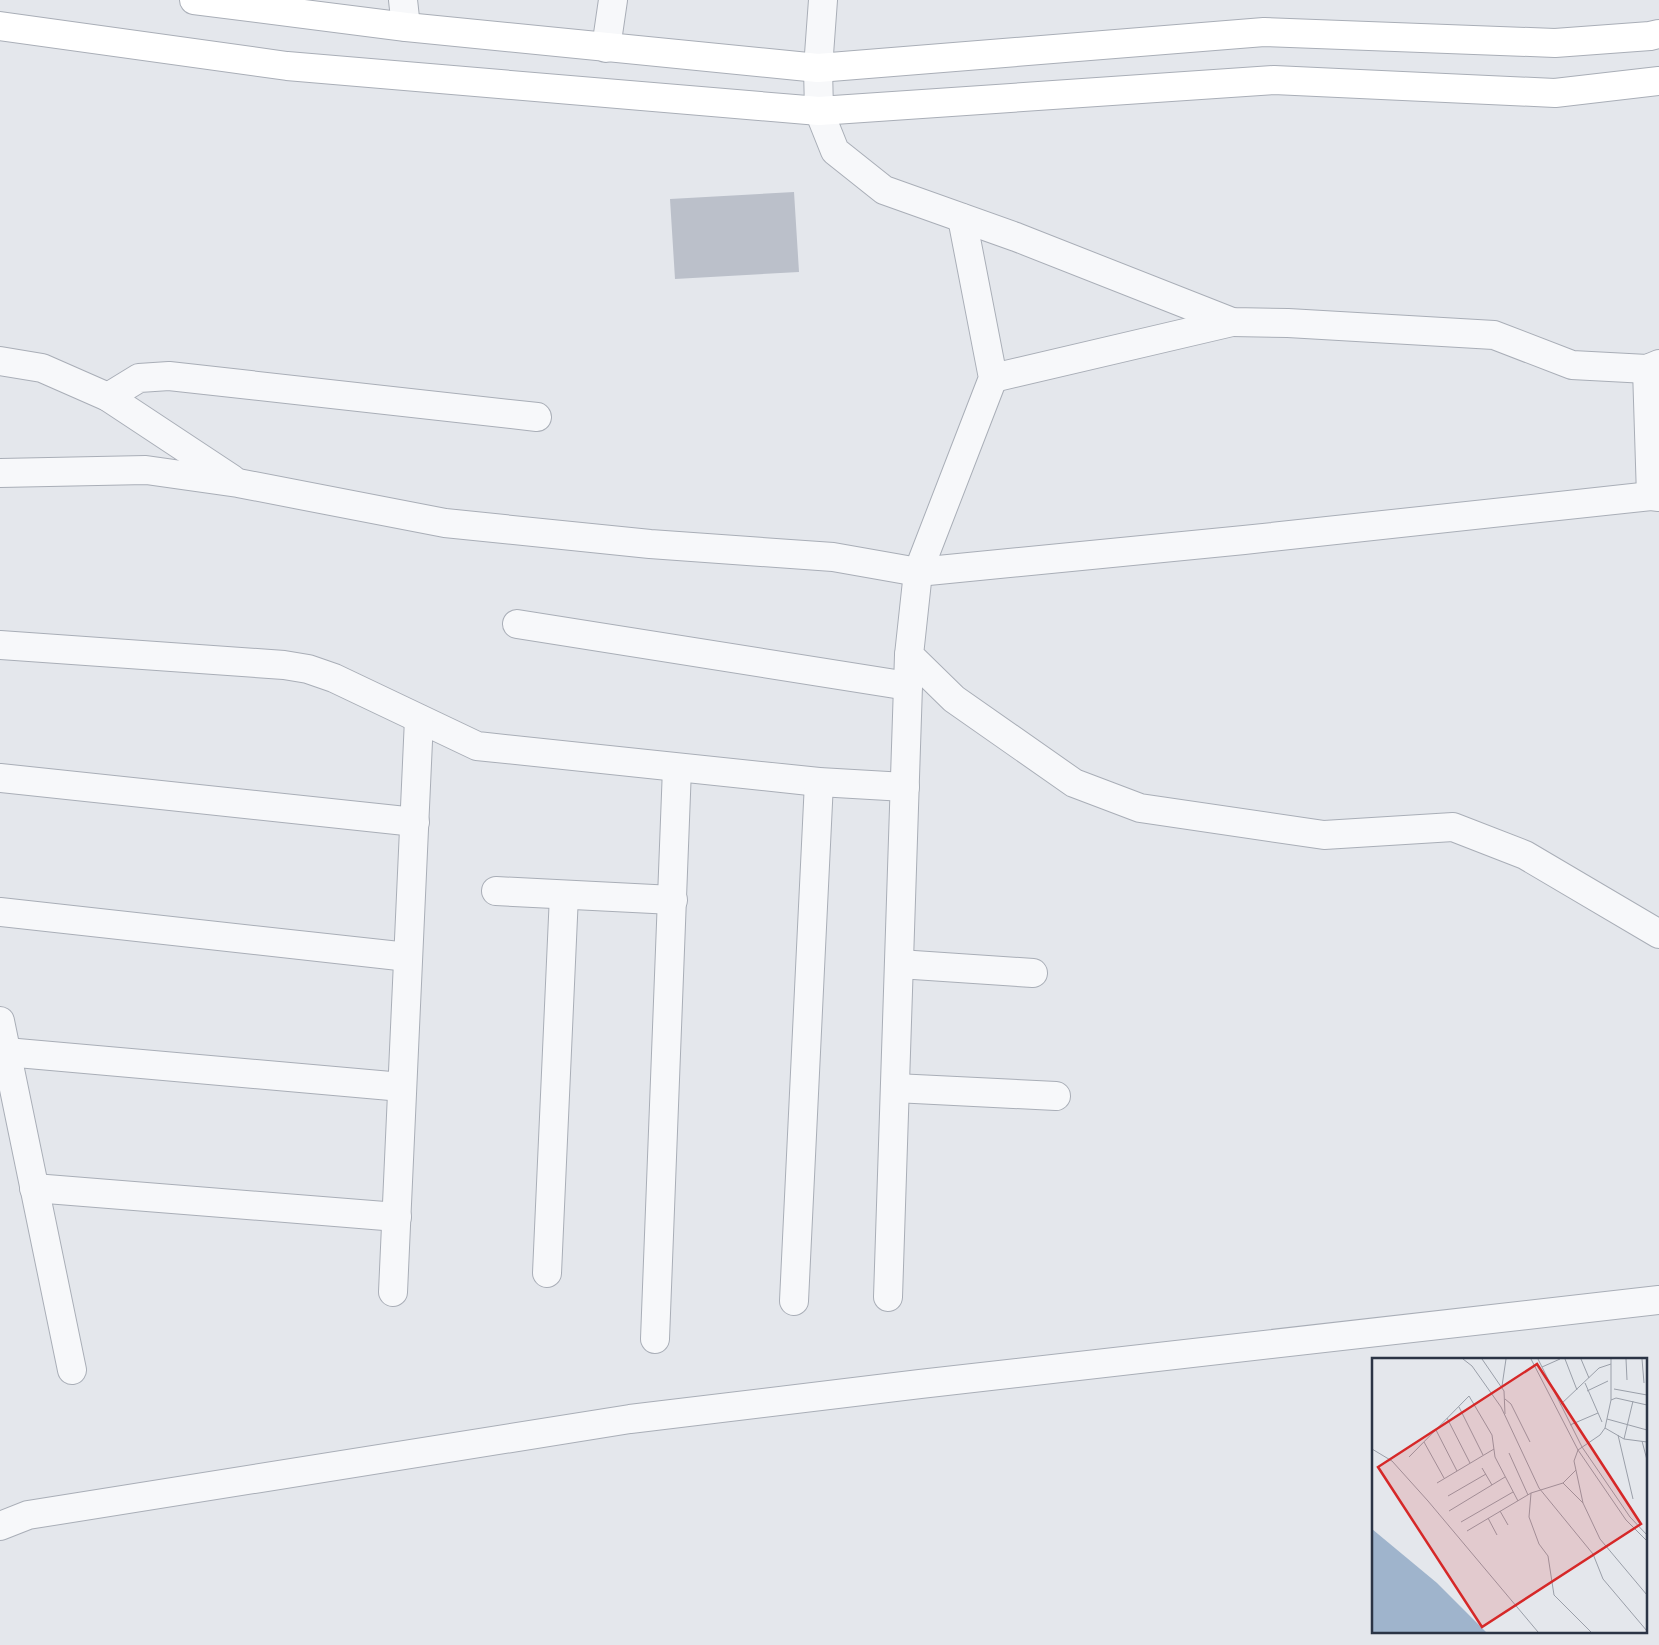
<svg xmlns="http://www.w3.org/2000/svg" width="1659" height="1645" viewBox="0 0 1659 1645" font-family="'Asap Condensed',sans-serif">
<style>
.building{fill:#bbc0ca}
.lines{fill:none;stroke-linecap:round;stroke-linejoin:round}
.street-casing{stroke:#a9aeb7;stroke-width:30}
.secondary-casing{stroke:#a9aeb7;stroke-width:30}
.street{stroke:#f7f8fa;stroke-width:28}
.secondary{stroke:#fff;stroke-width:28}
.inset-road{fill:none;stroke:#9a9fa9;stroke-width:1}
.view{fill:#d62828;fill-opacity:0.15;stroke:#d62828;stroke-width:2.5}
.inset-edge{fill:none;stroke:#2b3445;stroke-width:2.5}
</style>
<rect width="100%" height="100%" fill="#e4e7ec"/>
<path class="building" d="M794 192 799 272 675 279 670 199Z"/>
<g class="lines">
<defs>
<g id="street">
<path d="M403 0 406 27"/>
<path d="M823 0 818 68 819 111 835 151 884 190 1016 237 1232 322 1288 323 1494 335 1572 365 1647 369 1659 364"/>
<path d="M606 48 613 0"/>
<path d="M962 218 993 378 918 572 909 655 954 699 1074 783 1140 808 1324 835 1453 827 1525 855 1659 934"/>
<path d="M0 361 42 368 108 397 232 479"/>
<path d="M1647 369 1651 496"/>
<path d="M993 378 1232 322"/>
<path d="M108 397 139 378 169 376 537 417"/>
<path d="M0 473 146 470 238 483 445 523 650 544 833 557 918 572 1244 540 1651 496 1659 497"/>
<path d="M517 624 908 686"/>
<path d="M0 645 284 665 308 669 334 678 477 746 819 782 905 787"/>
<path d="M0 778 415 822"/>
<path d="M496 891 673 900"/>
<path d="M0 912 408 957"/>
<path d="M899 964 1033 973"/>
<path d="M0 1021 72 1370"/>
<path d="M6 1052 402 1087"/>
<path d="M895 1088 1056 1096"/>
<path d="M34 1188 397 1217"/>
<path d="M547 1273 564 895"/>
<path d="M393 1292 419 719"/>
<path d="M888 1297 909 655"/>
<path d="M794 1301 819 782"/>
<path d="M655 1339 677 768"/>
<path d="M0 1526 28 1515 630 1419 920 1384 1659 1300"/>
</g>
<g id="secondary">
<path d="M194 0 406 27 818 68 1264 32 1555 43 1650 36 1659 34"/>
<path d="M0 26 287 66 819 111 1274 80 1555 93 1659 81"/>
</g>
</defs>
<use href="#street" class="street-casing"/>
<use href="#secondary" class="secondary-casing"/>
<use href="#street" class="street"/>
<use href="#secondary" class="secondary"/>
</g>
<g transform="translate(1372 1358)">
<rect width="275" height="275" fill="#e4e7ec"/>
<path d="M0 171 65 225 114 274H0Z" fill="#9fb4cc"/>
<path class="inset-road" d="M91 1 100 8 129 49 167 130 221 196 231 221 275 273M110 1 132 33 133 56M159 1 206 92 254 162 275 183M166 1 210 89 258 159 275 177M193 1 205 32M209 1 217 20M239 1V42M254 1 255 22M270 1 272 25M170 9 188 1M213 25 230 64M130 28 134 1M242 31 275 37M215 33 236 23M133 41 139 46 158 84M188 47 227 10 239 6M275 47 244 40 239 42 233 70 228 77 206 92 202 103 211 145 228 181 275 237M87 49 111 97M75 60 98 105M235 61 275 72M198 67 226 55M233 70 252 81 275 84M64 72 85 113M246 77 261 141M252 81 261 43M270 83 275 102M52 84 72 120M0 91 20 103 56 143 166 274M137 95 156 137M37 99 97 38 120 77 123 99 146 143M110 110 120 127M204 112 191 125 159 135 157 159 167 186 176 198 182 237 219 274M65 125 122 91M191 125 211 145M76 138 114 116M77 153 133 119M128 153 136 167M116 160 125 177M89 164 141 134M95 173 159 135"/>
<path class="view" d="M165 6 269 166 110 269 6 109Z"/>
<rect width="275" height="275" class="inset-edge"/>
</g>
</svg>
